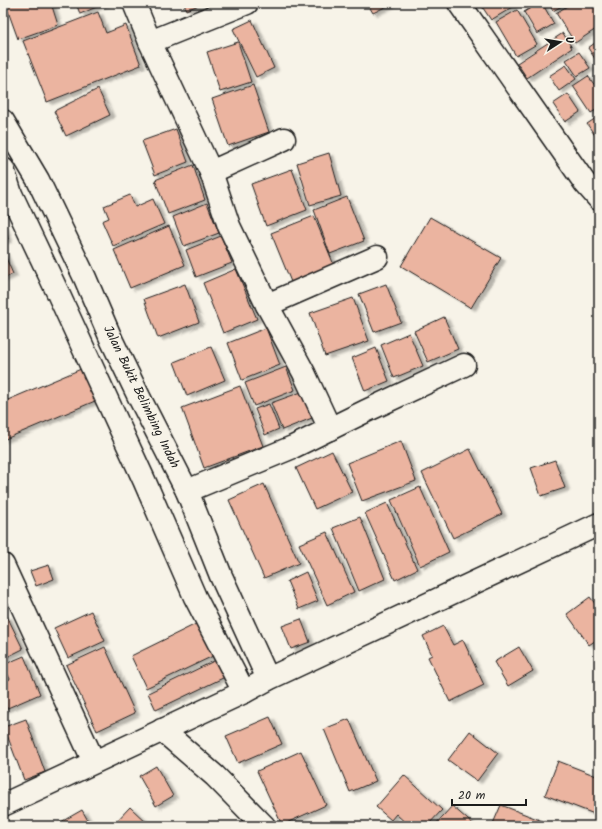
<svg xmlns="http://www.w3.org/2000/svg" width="602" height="829" viewBox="0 0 602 829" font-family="Kalam,sans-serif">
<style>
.building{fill:#ebb4a0;stroke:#1c1c1c;filter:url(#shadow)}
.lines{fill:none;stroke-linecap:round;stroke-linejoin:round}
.minor-casing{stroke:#1c1c1c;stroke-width:25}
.minor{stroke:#f7f3e8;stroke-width:22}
.labels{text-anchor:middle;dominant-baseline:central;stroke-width:3.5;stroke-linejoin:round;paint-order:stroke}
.street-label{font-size:13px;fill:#1c1c1c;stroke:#f7f3e8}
</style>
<defs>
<filter id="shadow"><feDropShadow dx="4.5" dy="2.5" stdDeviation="1" flood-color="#0004"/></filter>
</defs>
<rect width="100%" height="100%" fill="#f7f3e8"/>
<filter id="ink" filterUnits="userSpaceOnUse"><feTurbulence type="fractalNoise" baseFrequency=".025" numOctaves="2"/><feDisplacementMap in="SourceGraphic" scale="8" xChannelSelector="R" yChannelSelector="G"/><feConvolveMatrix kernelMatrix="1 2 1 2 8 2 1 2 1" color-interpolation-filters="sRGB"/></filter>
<g filter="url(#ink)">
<g class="building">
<path d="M5 3H51L58 25 18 39Z"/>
<path d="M76 3H106L80 14Z"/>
<path d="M184 3H204L186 10Z"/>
<path d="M367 3H393L373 13Z"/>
<path d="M485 3H510L513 7 491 20 481 5Z"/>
<path d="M539 3H542L554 24 537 34 524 12Z"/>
<path d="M548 3H567L553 11Z"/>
<path d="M572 3H599V27L575 43 556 13Z"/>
<path d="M517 10 537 44 516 56 496 22Z"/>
<path d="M98 12 106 33 126 25 141 65 47 102 23 41Z"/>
<path d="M252 20 274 68 256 77 233 29Z"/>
<path d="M563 33 572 48 527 78 517 63Z"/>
<path d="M599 40V65L588 48Z"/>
<path d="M238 42 251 82 220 92 207 52Z"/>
<path d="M579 52 590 68 577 76 566 60Z"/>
<path d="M566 65 576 79 559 91 549 76Z"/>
<path d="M588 76 599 91V108L591 113 573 86Z"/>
<path d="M253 85 269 132 228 146 212 99Z"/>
<path d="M98 89 110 115 66 136 54 111Z"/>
<path d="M568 94 580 112 565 122 553 104Z"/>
<path d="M599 116V141L587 124Z"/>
<path d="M176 129 188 162 155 175 142 141Z"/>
<path d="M329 153 341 196 310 205 297 163Z"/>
<path d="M193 165 205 200 168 214 155 180Z"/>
<path d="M292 169 307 210 266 226 251 184Z"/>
<path d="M130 195 135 207 153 199 164 224 113 246 102 221 109 218 104 206Z"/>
<path d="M347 197 364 241 330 254 314 210Z"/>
<path d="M207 203 219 233 184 246 173 217Z"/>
<path d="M314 216 334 265 291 282 271 233Z"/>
<path d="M430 217 501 258 471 308 401 266Z"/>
<path d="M3 224 8 239 3 241Z"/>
<path d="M169 226 185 265 130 288 114 250Z"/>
<path d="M221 236 232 263 196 277 186 250Z"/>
<path d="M3 251 13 274 3 279Z"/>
<path d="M236 269 257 319 223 333 203 283Z"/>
<path d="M185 284 199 322 158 338 144 299Z"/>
<path d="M386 284 401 322 374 332 359 294Z"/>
<path d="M353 298 369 341 325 356 310 313Z"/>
<path d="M444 317 458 349 428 362 414 331Z"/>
<path d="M266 328 280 365 242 380 228 343Z"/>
<path d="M409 333 423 366 394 378 381 345Z"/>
<path d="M211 347 225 380 187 396 174 362Z"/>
<path d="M376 348 389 381 365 391 352 358Z"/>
<path d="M286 367 295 390 254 406 245 383Z"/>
<path d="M81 369 95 401 3 440V402Z"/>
<path d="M240 386 263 446 204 468 182 408Z"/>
<path d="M307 390 317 416 282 430 271 403Z"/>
<path d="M269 404 279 429 265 435 255 409Z"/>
<path d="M401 441 416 481 362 501 347 463Z"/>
<path d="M470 449 502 514 453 538 422 473Z"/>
<path d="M332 451 352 492 315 509 296 468Z"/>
<path d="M555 460 565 488 541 496 531 468Z"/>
<path d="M264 484 299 563 264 578 229 500Z"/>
<path d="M420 487 449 552 420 566 391 500Z"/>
<path d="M387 503 417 569 395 580 365 513Z"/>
<path d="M360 517 385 579 359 591 333 528Z"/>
<path d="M327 532 354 592 327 605 299 544Z"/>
<path d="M49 565 54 579 36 586 30 571Z"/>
<path d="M306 572 318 601 299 609 287 581Z"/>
<path d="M590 597 599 609V638L589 645 567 614Z"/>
<path d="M91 611 105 641 68 658 54 628Z"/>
<path d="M7 616 23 649 3 659V618Z"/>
<path d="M301 619 310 642 291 649 282 626Z"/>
<path d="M198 623 213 656 146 688 131 656Z"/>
<path d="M443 626 453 645 463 640 484 685 450 702 428 657 432 655 423 636Z"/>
<path d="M105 647 135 713 97 731 66 665Z"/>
<path d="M519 647 533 671 508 686 494 662Z"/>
<path d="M24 656 40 694 3 710V681L10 679 3 665Z"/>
<path d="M216 660 225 677 156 710 148 693Z"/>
<path d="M270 717 282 744 238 763 226 736Z"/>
<path d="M26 719 45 772 24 780 4 727Z"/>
<path d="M349 719 376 781 350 792 324 729Z"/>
<path d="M470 731 498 753 477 781 448 760Z"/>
<path d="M301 751 326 805 282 825 257 771Z"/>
<path d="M558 761 599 777V810L597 815 545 795Z"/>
<path d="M156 766 173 796 156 806 139 776Z"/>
<path d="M404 775 442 810 427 826H409L396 814 391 820 376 807Z"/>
<path d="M501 805 545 822 544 826H492Z"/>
<path d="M452 806 475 826H434Z"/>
<path d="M130 807 150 826H112Z"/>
<path d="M82 810 91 826H54Z"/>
</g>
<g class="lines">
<defs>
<g id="minor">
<path d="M134 3 150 42 211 172 229 226 267 305 304 373 330 429"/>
<path d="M459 3 585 183 599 199"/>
<path d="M150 42 247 3"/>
<path d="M3 121 38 180 85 278 112 341 139 397 187 491 221 576 268 679"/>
<path d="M3 169 11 194 57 291 144 480 195 597 244 692"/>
<path d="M211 172 284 139"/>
<path d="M267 305 377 257"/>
<path d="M187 491 293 447 366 411 464 365"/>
<path d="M3 565 94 762"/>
<path d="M162 730 215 776 264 826"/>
<path d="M3 805 244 692 268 679 599 524"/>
</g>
</defs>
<use href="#minor" class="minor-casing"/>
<use href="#minor" class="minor"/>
</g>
</g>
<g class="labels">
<g class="street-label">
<text transform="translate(141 397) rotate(64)">Jalan Bukit Belimbing Indah</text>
</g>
</g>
<rect width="602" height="829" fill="none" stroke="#f7f3e8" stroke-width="16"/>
<rect x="8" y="8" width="586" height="813" fill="none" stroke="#1c1c1c" stroke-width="1.5" filter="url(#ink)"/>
<g transform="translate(560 42) rotate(78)" stroke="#f7f3e8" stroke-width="3" paint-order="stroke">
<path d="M0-3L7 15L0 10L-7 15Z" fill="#1c1c1c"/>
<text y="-6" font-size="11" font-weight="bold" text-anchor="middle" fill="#1c1c1c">U</text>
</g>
<path d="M452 799v6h74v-6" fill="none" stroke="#1c1c1c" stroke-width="2"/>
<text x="458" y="799" font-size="12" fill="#1c1c1c" stroke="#f7f3e8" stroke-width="3" paint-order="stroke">20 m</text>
</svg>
